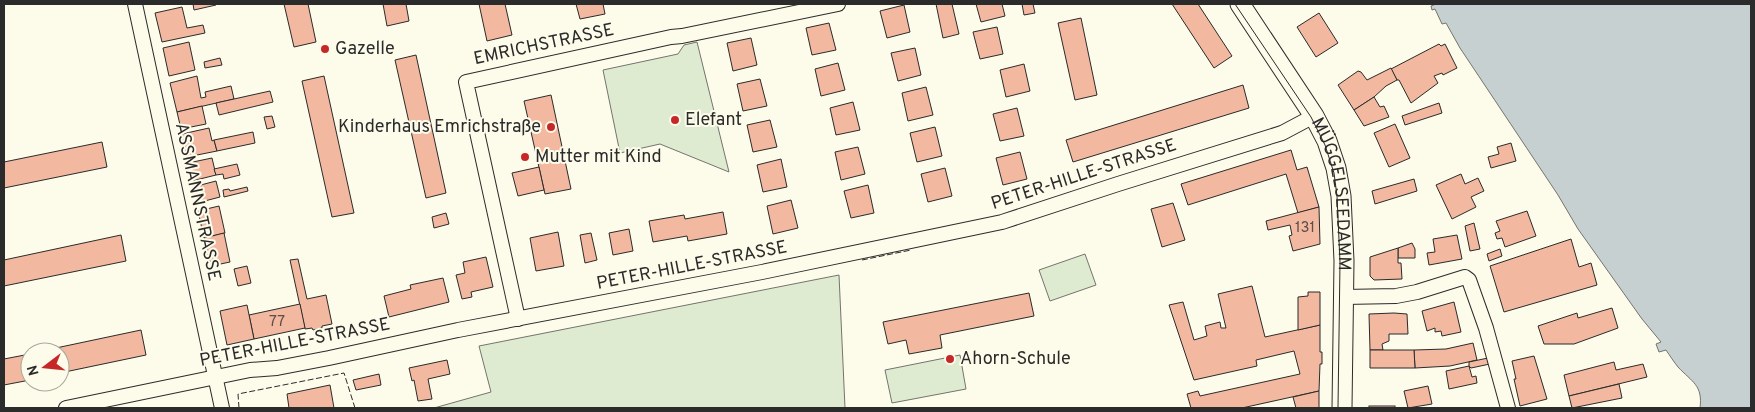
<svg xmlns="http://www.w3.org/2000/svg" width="1755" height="412" viewBox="0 0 1755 412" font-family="Overpass,sans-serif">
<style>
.green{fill:#deebd1;stroke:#74746e}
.water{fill:#c7d0d0;stroke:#74746e}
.building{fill:#f2b8a0;stroke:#2b2b2b}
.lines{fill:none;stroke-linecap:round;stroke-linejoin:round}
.street-casing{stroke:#2b2b2b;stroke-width:16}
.secondary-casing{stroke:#2b2b2b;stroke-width:21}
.street{stroke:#fdfbea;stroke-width:14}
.secondary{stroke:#fdfbea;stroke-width:19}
.tram{stroke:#2b2b2b;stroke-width:1}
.fence{stroke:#2b2b2b;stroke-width:1;stroke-dasharray:6 2.5;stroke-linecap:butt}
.poi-dot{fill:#c62828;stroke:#fdfbea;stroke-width:2}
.labels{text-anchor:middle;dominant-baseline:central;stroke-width:4;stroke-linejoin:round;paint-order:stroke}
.number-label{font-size:15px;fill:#5d4e48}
.street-label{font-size:18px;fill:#2b2b2b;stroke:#fdfbea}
.poi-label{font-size:18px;fill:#2b2b2b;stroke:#fdfbea;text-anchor:start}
</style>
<rect width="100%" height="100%" fill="#fdfbea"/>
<g class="green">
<path d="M697 42 729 172 660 144 620 153 603 70 678 54 684 45Z"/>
<path d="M1085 254 1096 285 1050 301 1039 270Z"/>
<path d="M839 275 845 408H434L491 392 479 346Z"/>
<path d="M960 355 966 389 892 403 885 370Z"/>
</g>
<path class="water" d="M1436 4H1751V408H1700C1703 385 1692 382 1678 367 1674 362 1670 356 1666 350L1659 352 1656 344 1661 342 1642 319 1578 229 1558 195 1460 48 1446 23 1442 24 1435 9 1432 10 1431 6Z"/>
<g class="building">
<path d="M193 4H216V5L194 10Z"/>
<path d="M284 4H308L316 42 294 47Z"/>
<path d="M383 4H406L409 21 387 26Z"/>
<path d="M479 4H505L512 35 487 41Z"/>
<path d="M576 4H603L605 14 580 19Z"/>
<path d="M936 4H952L959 34 943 38Z"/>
<path d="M976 4H1002L1005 16 981 22Z"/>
<path d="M1022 4H1033L1035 13 1024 15Z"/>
<path d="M1172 4H1198L1232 56 1214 68Z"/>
<path d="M904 5 910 32 887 38 880 11Z"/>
<path d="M182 7 187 28 203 25 205 33 162 42 155 13Z"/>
<path d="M1319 13 1338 43 1316 57 1297 27Z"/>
<path d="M1081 18 1097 95 1075 100 1058 23Z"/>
<path d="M829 23 836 50 812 55 806 28Z"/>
<path d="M997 27 1003 54 980 59 973 32Z"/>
<path d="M751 38 757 65 733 71 727 43Z"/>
<path d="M189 42 195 70 169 76 163 48Z"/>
<path d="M1439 44 1441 46 1445 44 1457 68 1443 75 1442 73 1434 76 1438 83 1411 103 1399 80H1397L1391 69Z"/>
<path d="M915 48 921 75 898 81 891 53Z"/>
<path d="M416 55 446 193 426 198 395 60Z"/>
<path d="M220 58 222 65 205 68 204 62Z"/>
<path d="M838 63 845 90 821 96 815 69Z"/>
<path d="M1024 64 1030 91 1006 97 1000 70Z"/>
<path d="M1391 68 1397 80 1386 86 1374 97 1354 110 1338 85 1358 71 1361 72 1367 80Z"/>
<path d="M197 76 201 98 206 97 205 92 231 86 234 99 177 112 170 83Z"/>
<path d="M324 76 354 213 332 217 302 81Z"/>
<path d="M760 79 767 106 743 111 737 84Z"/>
<path d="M1243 85 1249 108 1073 162 1066 140Z"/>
<path d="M926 87 933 115 908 121 902 93Z"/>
<path d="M270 91 273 102 219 115 216 103Z"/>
<path d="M551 95 571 189 545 194 524 101Z"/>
<path d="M1374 97 1380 107 1384 106 1389 117 1364 126 1354 110Z"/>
<path d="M853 102 860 130 836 135 830 108Z"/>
<path d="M1439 103 1442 113 1405 125 1402 116Z"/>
<path d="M202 106 206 124 181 129 177 112Z"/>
<path d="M1017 108 1024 136 1000 141 993 114Z"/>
<path d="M272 116 275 127 267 129 264 117Z"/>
<path d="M770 120 777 147 753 152 747 125Z"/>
<path d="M1395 124 1410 158 1389 167 1374 133Z"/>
<path d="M935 127 942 156 917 162 910 133Z"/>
<path d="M209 128 212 141 214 140 217 151 187 157 182 134Z"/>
<path d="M253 132 255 143 217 151 214 140Z"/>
<path d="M102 142 107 167 4 188V162Z"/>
<path d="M1511 143 1516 161 1491 168 1488 157 1499 154 1497 147Z"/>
<path d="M858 147 865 174 841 180 835 152Z"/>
<path d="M1291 150 1297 170 1307 167 1319 207 1298 213 1286 174 1188 205 1181 184Z"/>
<path d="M1020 152 1027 179 1003 185 996 158Z"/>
<path d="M212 158 216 175 192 181 188 163Z"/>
<path d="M781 159 787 187 763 192 757 165Z"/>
<path d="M237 164 240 175 224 179 223 174 216 175 214 169Z"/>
<path d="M539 167 544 190 518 196 512 173Z"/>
<path d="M945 168 952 196 928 202 921 174Z"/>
<path d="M1461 174 1465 184 1478 178 1484 191 1471 197 1476 207 1452 219 1436 185Z"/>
<path d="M1414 179 1417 191 1375 204 1372 191Z"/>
<path d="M216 181 220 197 197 203 193 187Z"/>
<path d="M868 185 874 213 851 218 844 191Z"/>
<path d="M247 187 248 191 224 197 223 190 229 189 230 191Z"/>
<path d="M791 200 798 228 773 234 767 206Z"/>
<path d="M1173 203 1185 240 1162 247 1151 209Z"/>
<path d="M219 206 225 233 204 238 198 211Z"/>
<path d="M1319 207 1320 244 1293 251 1289 236 1292 235 1290 225 1268 230 1266 221Z"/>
<path d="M1527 211 1536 236 1505 247 1502 238 1497 239 1495 233 1500 231 1496 221Z"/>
<path d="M723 212 727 234 688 241 687 236 653 242 649 221 684 215 685 219Z"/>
<path d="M446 213 449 224 434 228 432 217Z"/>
<path d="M1474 223 1480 249 1470 251 1465 226Z"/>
<path d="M629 229 633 251 613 255 609 233Z"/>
<path d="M558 232 564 266 536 271 530 238Z"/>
<path d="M224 233 230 262 211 266 204 238Z"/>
<path d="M591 233 597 260 585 263 580 235Z"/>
<path d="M121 235 126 261 4 286V260Z"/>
<path d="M1457 235 1462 259 1429 265 1427 253 1435 252 1433 239Z"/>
<path d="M1571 239 1579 267 1591 263 1597 285 1504 312 1490 266Z"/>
<path d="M1412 243 1415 249V258H1398V248Z"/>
<path d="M1398 248V263H1401L1402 279 1374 280 1370 276V257Z"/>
<path d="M1500 249 1502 256 1489 261 1487 254Z"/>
<path d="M486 257 493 287 471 292 472 297 462 299 456 275 465 273 463 262Z"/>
<path d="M298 259 307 299 326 295 332 324 322 326V328L313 330 312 328 305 329 290 260Z"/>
<path d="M247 266 251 283 238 286 234 269Z"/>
<path d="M443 278 449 302 389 317 384 296 411 289 410 285Z"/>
<path d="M1252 286 1265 337 1320 325V352H1322V364H1320L1319 391 1242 408H1191L1187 394 1198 391 1200 396 1300 374 1294 351 1256 360 1257 366 1194 380 1169 305 1183 302 1194 340 1207 336 1205 326 1220 322 1221 328H1226L1218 294Z"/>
<path d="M1308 292H1320V325L1298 330V297L1308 296Z"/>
<path d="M1029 293 1034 316 940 335 942 348 909 354 906 340 888 344 883 322Z"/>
<path d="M1454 302 1461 332 1442 336 1441 331 1435 332V328L1427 331 1422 311Z"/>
<path d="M300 304 305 328 254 339 249 315Z"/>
<path d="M247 305 254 339 227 345 220 311Z"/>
<path d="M1612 308 1618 328 1574 344H1544L1538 326 1577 313 1578 318Z"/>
<path d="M1394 313 1407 314 1408 334H1389V341L1382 344 1383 350H1370L1369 314Z"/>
<path d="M141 330 146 355 60 373V352H37Z"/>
<path d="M1473 343 1477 360 1450 366 1415 368 1414 350 1446 349Z"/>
<path d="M1370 350H1414L1415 368H1370Z"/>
<path d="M30 354V380L4 385V359Z"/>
<path d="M1534 356 1547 399 1520 406 1514 379H1516L1512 361Z"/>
<path d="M1488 358 1490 364 1471 368 1469 366V362Z"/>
<path d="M447 360 450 374 428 379 432 399 418 401 414 380 412 381 409 368Z"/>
<path d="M1614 362 1616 370 1643 364 1647 377 1569 396 1564 375Z"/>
<path d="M1469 366 1472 377 1476 376 1477 383 1449 389 1446 371Z"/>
<path d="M379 374 381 385 356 390 353 380Z"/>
<path d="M1619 384 1622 398 1572 408 1569 396Z"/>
<path d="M330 385 334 408H289L287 394Z"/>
<path d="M1428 386 1432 404 1408 408 1404 391Z"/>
<path d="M1319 391V408H1296L1293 397Z"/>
<rect x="1369" y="406" width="26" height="2"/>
</g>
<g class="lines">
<defs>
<g id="street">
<path d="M135 4 222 408"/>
<path d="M1344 297 1396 296 1417 292 1465 277 1469 280 1486 328 1508 408"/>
<path d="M518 319 466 82 671 37 682 36 838 4"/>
<path d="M66 408 250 370 277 368 329 358 458 330 762 272 1002 222 1118 184 1282 133 1314 116"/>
</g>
<g id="secondary">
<path id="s1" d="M1240 4 1314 116 1327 141 1336 168 1341 196 1344 261 1342 408"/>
</g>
</defs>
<use href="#street" class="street-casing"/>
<use href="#secondary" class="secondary-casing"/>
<use href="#street" class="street"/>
<use href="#secondary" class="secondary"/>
<path class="tram" d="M1235 4 1311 117 1325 145 1334 173 1337 196 1340 262 1338 408"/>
<g class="fence">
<path d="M862 260 911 250"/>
<path d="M239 408 238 394 344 373 355 408"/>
</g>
</g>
<g class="poi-dot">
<circle cx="325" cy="49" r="5"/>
<circle cx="675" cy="120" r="5"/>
<circle cx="551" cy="127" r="5"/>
<circle cx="525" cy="157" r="5"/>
<circle cx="950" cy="359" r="5"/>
</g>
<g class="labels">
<g class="number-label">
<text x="1305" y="228">131</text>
<text x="277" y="322">77</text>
</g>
<g class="street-label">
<text transform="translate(544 45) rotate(-12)">EMRICHSTRASSE</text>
<text transform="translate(1084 175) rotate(-18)">PETER-HILLE-STRASSE</text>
<text stroke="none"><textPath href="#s1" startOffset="216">MÜGGELSEEDAMM</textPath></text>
<text transform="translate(197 202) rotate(78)">ASSMANNSTRASSE</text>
<text transform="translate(692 266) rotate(-11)">PETER-HILLE-STRASSE</text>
<text transform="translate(295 343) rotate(-11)">PETER-HILLE-STRASSE</text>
</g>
<g class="poi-label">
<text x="335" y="49">Gazelle</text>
<text x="685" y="120">Elefant</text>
<text x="541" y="127" text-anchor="end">Kinderhaus Emrichstraße</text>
<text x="535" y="157">Mutter mit Kind</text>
<text x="960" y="359">Ahorn-Schule</text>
</g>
</g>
<rect width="1755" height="412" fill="none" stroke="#2b2b2b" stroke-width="10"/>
<g transform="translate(45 367) rotate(254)"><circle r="24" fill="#fdfbea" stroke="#a9a89e"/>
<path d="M0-4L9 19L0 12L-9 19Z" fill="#c62828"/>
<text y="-8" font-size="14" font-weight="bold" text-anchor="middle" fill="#2b2b2b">N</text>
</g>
</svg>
